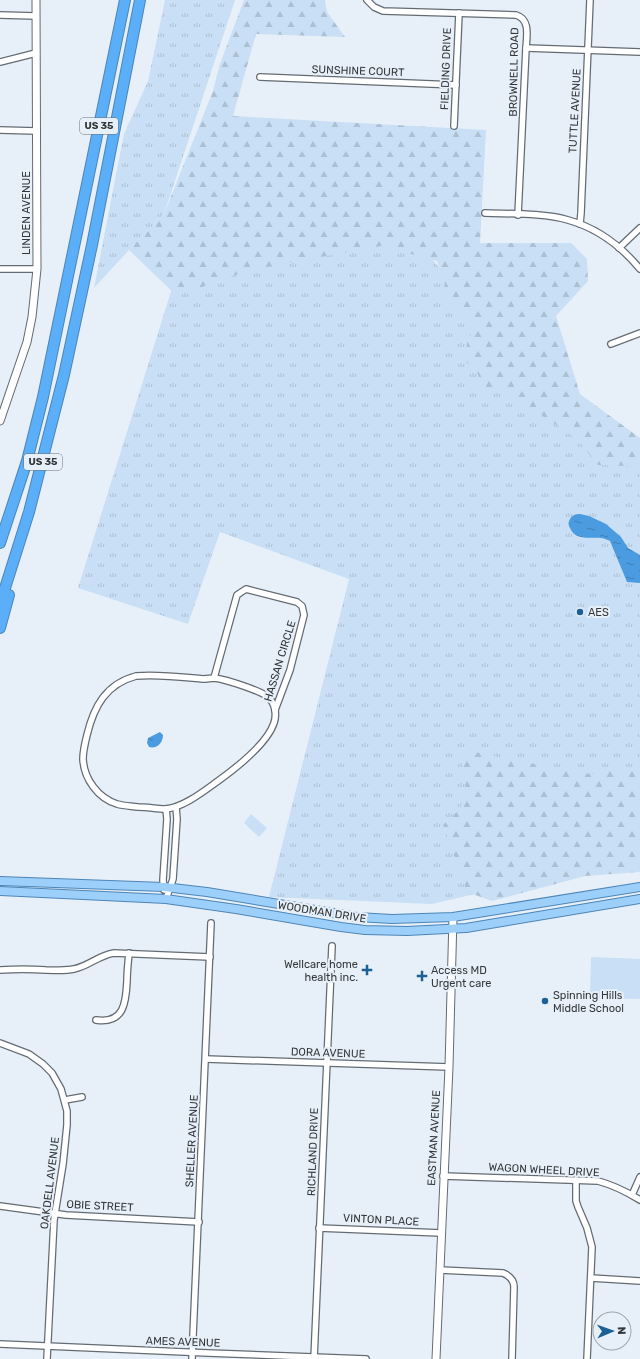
<svg xmlns="http://www.w3.org/2000/svg" width="640" height="1359" viewBox="0 0 640 1359" font-family="Rubik,sans-serif">
<style>
.grass{fill:url(#grass-tufts)}
.forest{fill:url(#forest-firs)}
.garden{fill:#c8dff5}
.water{fill:url(#water-ripples)}
.lines{fill:none;stroke-linecap:round;stroke-linejoin:round}
.minor-casing{stroke:#646b72;stroke-width:8}
.tertiary-casing{stroke:#646b72;stroke-width:9}
.secondary-casing{stroke:#646b72;stroke-width:9}
.primary-casing{stroke:#4d85b6;stroke-width:10}
.motorway-casing{stroke:#4d85b6;stroke-width:12}
.minor{stroke:#fff;stroke-width:5.5}
.tertiary{stroke:#fff;stroke-width:7}
.secondary{stroke:#fff;stroke-width:7}
.primary{stroke:#9dcffb;stroke-width:8}
.motorway{stroke:#5baff8;stroke-width:10}
.poi-dot{fill:#1d6095;stroke:#e7f0f8;stroke-width:1.5}
.labels{text-anchor:middle;dominant-baseline:central;stroke-width:4;stroke-linejoin:round;paint-order:stroke}
.shield{fill:#e7f0f8;stroke:#6a6f74;stroke-width:1}
.shield-label{font-size:10px;font-weight:bold;fill:#34383b}
.street-label{font-size:11px;fill:#34383b;stroke:#e7f0f8}
.poi-label{font-size:11px;fill:#34383b;stroke:#e7f0f8;text-anchor:start}
</style>
<defs>
<pattern id="grass-tufts" width="24" height="20" patternUnits="userSpaceOnUse"><rect width="24" height="20" fill="#c8dff5"/><path d="M3 7l-1-3M5 7V3M7 7l1-3M15 17l-1-3M17 17v-4M19 17l1-3" fill="none" stroke="#acc0d3"/></pattern>
<pattern id="forest-firs" width="22" height="20" patternUnits="userSpaceOnUse"><rect width="22" height="20" fill="#c8dff5"/><path d="M5 1l3.5 6h-7zM16 11l3.5 6h-7z" fill="#acc0d3"/></pattern>
<pattern id="water-ripples" width="26" height="14" patternUnits="userSpaceOnUse"><rect width="26" height="14" fill="#4b9be0"/><path d="M2 4q2-2 4 0t4 0M15 11q2-2 4 0t4 0" fill="none" stroke="#3f7fb7"/></pattern>
</defs>
<rect width="100%" height="100%" fill="#e7f0f8"/>
<g class="grass">
<path d="M165 0H235L164 214 129 250 94 288 124 134 148 81Z"/>
<path d="M383 239 424 250 588 436 640 469V861H616L432 904 269 897 349 579 220 532 188 624 78 588 174 282Z"/>
</g>
<g class="forest">
<path d="M244 0H325L327 12 345 37 256 34 233 116 486 130 480 243H571L587 259 588 281 556 316 580 394 640 438V475L627 466 598 465 578 440 500 386 482 389 477 371 465 361 467 343 477 321 458 308 443 299 445 281 437 261 381 246 249 270 177 296 129 250 164 214 213 91 220 64Z"/>
<path d="M475 752 552 768 591 774 631 767 640 761V872L585 876 492 901 467 892 443 825 461 808 467 776 459 756Z"/>
</g>
<g class="garden">
<path d="M251 814 267 828 259 837 244 823Z"/>
<path d="M591 957 640 959V999L590 998Z"/>
</g>
<g class="water">
<path d="M580 514 589 516 606 524 621 537 628 548 640 555V583L627 582 610 541C607 540 604 538 601 538 590 537 575 541 570 528 568 525 568 522 570 519 572 515 576 514 580 514Z"/>
<path d="M160 732 163 735C163 743 157 749 149 747L147 743 148 738Z"/>
</g>
<g class="lines">
<defs>
<g id="minor">
<path d="M367 0 374 7 383 11 516 15C530 19 527 35 526 48L518 215"/>
<path d="M0 15 36 16"/>
<path d="M526 48 640 52"/>
<path d="M0 62 36 53"/>
<path d="M260 77 456 85"/>
<path d="M454 126 459 13"/>
<path d="M0 130 37 131"/>
<path d="M485 213C510 214 544 213 568 220 597 228 621 246 640 269"/>
<path d="M580 224 581 213 590 0"/>
<path d="M619 248 640 228"/>
<path d="M0 269H37"/>
<path d="M611 344 640 333"/>
<path d="M136 676C158 674 181 677 203 679 207 679 211 678 215 678 227 680 259 690 268 697 275 703 277 714 274 723 267 744 236 768 218 781 204 791 183 808 165 809 157 809 147 807 138 807 131 806 124 806 117 804 98 798 84 779 83 759 83 751 85 743 87 735 94 706 106 684 136 676Z"/>
<path d="M214 678 237 595 246 589 297 602 302 606 304 615 290 670 275 710"/>
<path d="M164 890 163 880 167 819 166 809"/>
<path d="M166 899 173 879 177 819 176 807"/>
<path d="M0 970C15 969 31 969 46 970 56 970 65 971 74 969 89 966 99 955 114 953L210 957"/>
<path d="M96 1020C124 1024 126 1003 127 981 127 972 128 963 129 953"/>
<path d="M0 1043 29 1054 43 1064 52 1073 61 1089 67 1111V1125L63 1164 54 1220 47 1359"/>
<path d="M206 1059 449 1067"/>
<path d="M65 1100 82 1097"/>
<path d="M443 1176 598 1181C613 1185 627 1192 640 1200"/>
<path d="M576 1180V1201L578 1207 587 1228 592 1247 587 1359"/>
<path d="M632 1195 640 1177"/>
<path d="M0 1206 66 1215 199 1222"/>
<path d="M319 1228 441 1233"/>
<path d="M440 1270 503 1273C510 1276 514 1280 514 1287L512 1359"/>
<path d="M591 1278 640 1281"/>
<path d="M0 1344 208 1353 366 1359"/>
<path d="M192 1359 211 923"/>
<path d="M314 1359 332 946"/>
</g>
<path id="tertiary" d="M436 1359 449 1067 453 917"/>
<path id="secondary" d="M0 421 27 342 32 317 37 269 36 0"/>
<g id="primary">
<path d="M0 881 164 887 207 892 357 917 392 919 453 917 640 887"/>
<path d="M0 891 166 899 236 909 341 927 365 930 407 931 466 928 640 899"/>
</g>
<g id="motorway">
<path d="M0 543 27 461 43 397 125 0"/>
<path d="M0 604 29 512 64 375 92 245 140 0"/>
<path d="M0 628 9 595"/>
</g>
</defs>
<use href="#minor" class="minor-casing"/>
<use href="#tertiary" class="tertiary-casing"/>
<use href="#secondary" class="secondary-casing"/>
<use href="#primary" class="primary-casing"/>
<use href="#motorway" class="motorway-casing"/>
<use href="#minor" class="minor"/>
<use href="#tertiary" class="tertiary"/>
<use href="#secondary" class="secondary"/>
<use href="#primary" class="primary"/>
<use href="#motorway" class="motorway"/>
</g>
<g class="poi-dot">
<circle cx="580" cy="612" r="4"/>
<path d="M365 964h4v4h4v4h-4v4h-4v-4h-4v-4h4z"/>
<path d="M420 970h4v4h4v4h-4v4h-4v-4h-4v-4h4z"/>
<circle cx="545" cy="1001" r="4"/>
</g>
<g class="labels">
<g class="shield">
<rect x="80" y="118" width="38" height="16" rx="3"/>
<rect x="24" y="454" width="38" height="16" rx="3"/>
</g>
<g class="shield-label">
<text x="99" y="126">US 35</text>
<text x="43" y="462">US 35</text>
</g>
<g class="street-label">
<text transform="translate(446 69) rotate(-88)">FIELDING DRIVE</text>
<text transform="translate(358 71) rotate(2)">SUNSHINE COURT</text>
<text transform="translate(514 72) rotate(-89)">BROWNELL ROAD</text>
<text transform="translate(575 111) rotate(-87)">TUTTLE AVENUE</text>
<text transform="translate(26 213) rotate(-90)">LINDEN AVENUE</text>
<text transform="translate(280 661) rotate(-73)">HASSAN CIRCLE</text>
<text transform="translate(322 912) rotate(9)">WOODMAN DRIVE</text>
<text transform="translate(328 1053) rotate(2)">DORA AVENUE</text>
<text transform="translate(434 1138) rotate(-87)">EASTMAN AVENUE</text>
<text transform="translate(192 1141) rotate(-87)">SHELLER AVENUE</text>
<text transform="translate(313 1152) rotate(-88)">RICHLAND DRIVE</text>
<text transform="translate(544 1170) rotate(3)">WAGON WHEEL DRIVE</text>
<text transform="translate(50 1183) rotate(-83)">OAKDELL AVENUE</text>
<text transform="translate(100 1206) rotate(3)">OBIE STREET</text>
<text transform="translate(381 1220) rotate(3)">VINTON PLACE</text>
<text transform="translate(183 1342) rotate(2)">AMES AVENUE</text>
</g>
<g class="poi-label">
<text x="588" y="612">AES</text>
<text x="358" y="964" text-anchor="end">Wellcare home<tspan x="358" dy="13">health inc.</tspan></text>
<text x="431" y="970">Access MD<tspan x="431" dy="13">Urgent care</tspan></text>
<text x="553" y="995">Spinning Hills<tspan x="553" dy="13">Middle School</tspan></text>
</g>
</g>
<g transform="translate(612 1331) rotate(88)"><circle r="19" fill="#e7f0f8" stroke="#9fa6ac"/>
<path d="M0-3L7 15L0 10L-7 15Z" fill="#1d6095"/>
<text y="-6" font-size="11" font-weight="bold" text-anchor="middle" fill="#34383b">N</text>
</g>
</svg>
